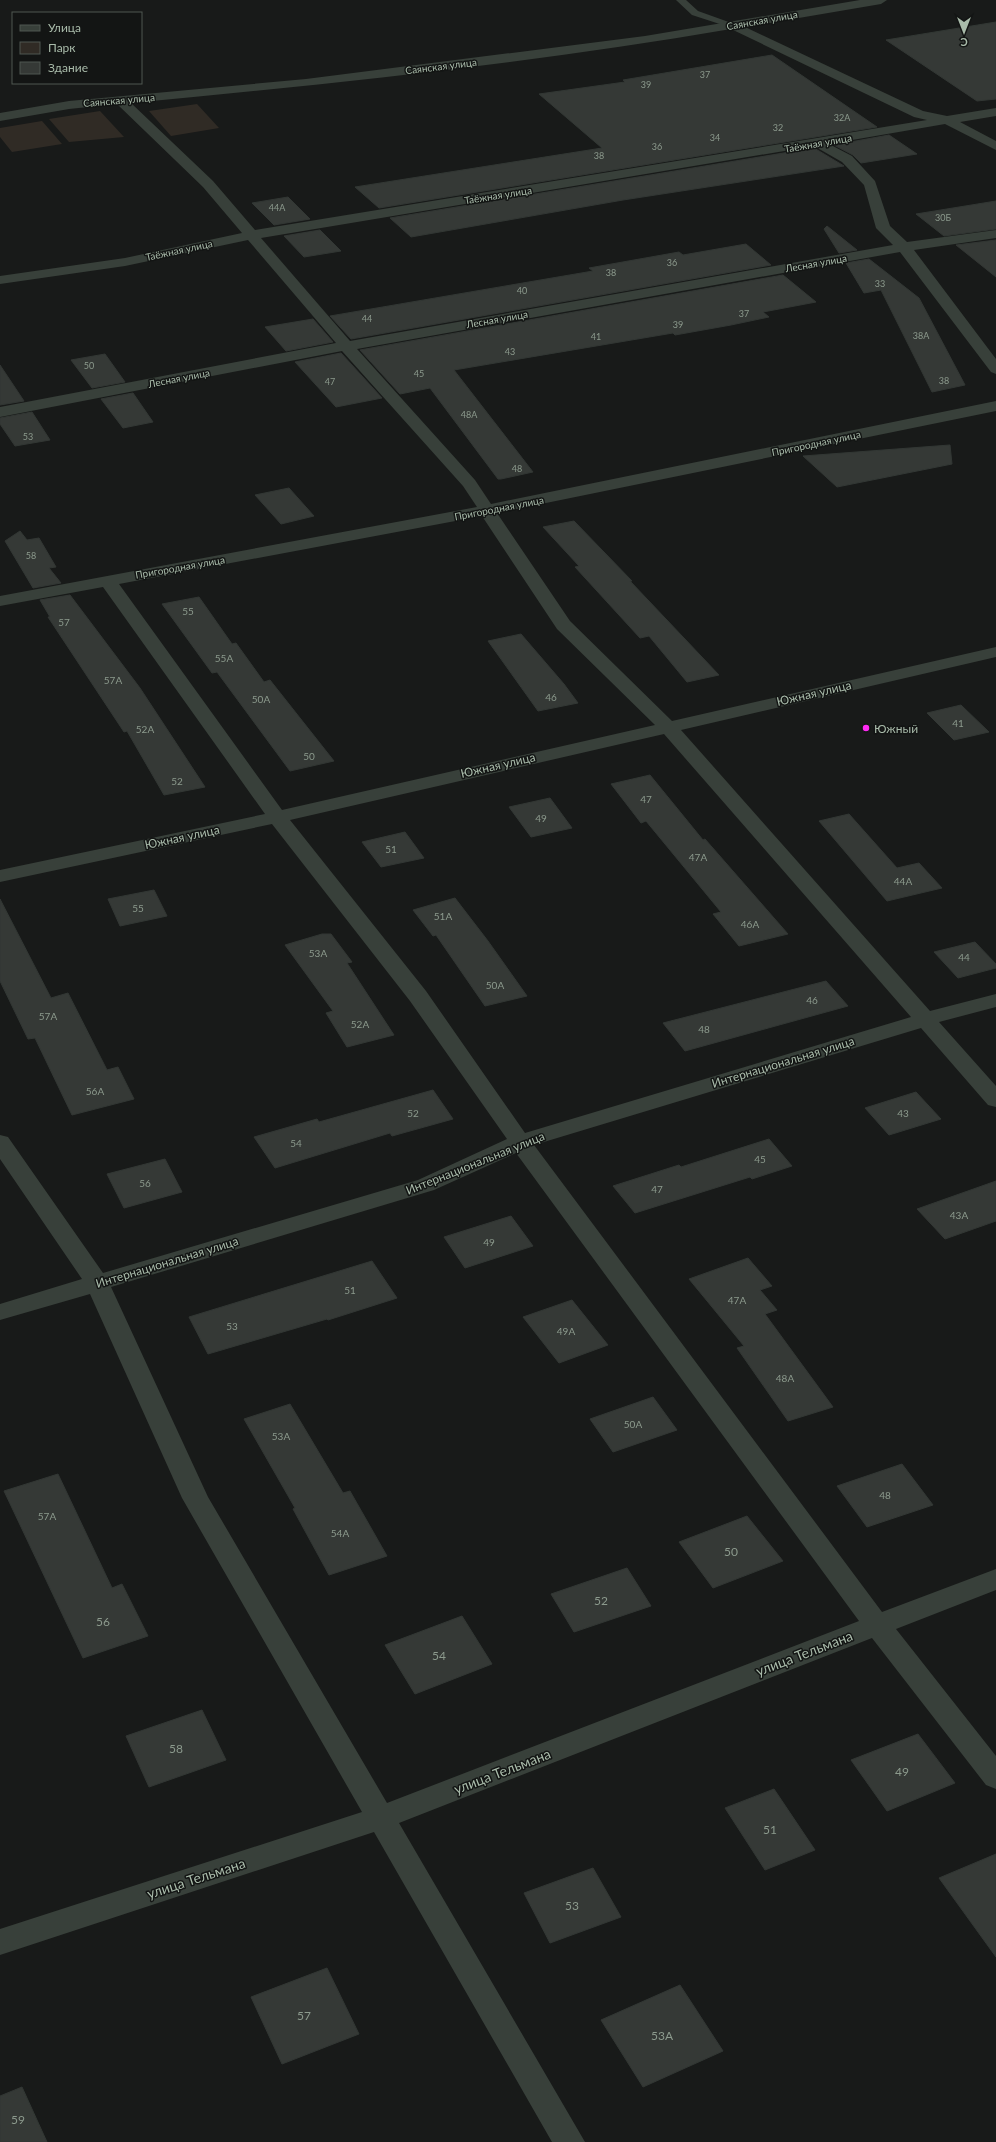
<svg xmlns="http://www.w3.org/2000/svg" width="996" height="2142" viewBox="0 0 996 2142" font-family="Lato,sans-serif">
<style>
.green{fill:#302b25}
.building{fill:#353936;stroke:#323734}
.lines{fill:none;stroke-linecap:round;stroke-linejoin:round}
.lane{fill:#38403a;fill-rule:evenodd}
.street{fill:#38403a;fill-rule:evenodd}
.poi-dot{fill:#ff2bf3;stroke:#131514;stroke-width:1.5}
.labels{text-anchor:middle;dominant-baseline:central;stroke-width:3;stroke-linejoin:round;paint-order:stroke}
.far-number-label{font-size:9px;fill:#8c9a8d}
.far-street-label{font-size:10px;fill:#a9bbaa;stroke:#131514}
.number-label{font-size:10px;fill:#8c9a8d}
.street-label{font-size:12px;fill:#a9bbaa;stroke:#131514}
.poi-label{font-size:12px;fill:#a9bbaa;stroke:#131514;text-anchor:start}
.near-number-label{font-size:12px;fill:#8c9a8d}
.near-street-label{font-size:14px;fill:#a9bbaa;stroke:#131514}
</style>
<rect width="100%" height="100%" fill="#181a19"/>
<g class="green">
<path d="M197 104 219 128 171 136 149 111Z"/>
<path d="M100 111 124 137 69 142 49 119Z"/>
<path d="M42 121 62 144 12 152 0 137V128Z"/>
</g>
<g class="building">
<path d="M996 22V99L977 101 886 40Z"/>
<path d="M772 55 877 127 379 208 355 187 602 148 539 94 625 82 623 80Z"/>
<path d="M889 135 917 154 861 163 853 155 834 145Z"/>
<path d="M814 148 844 166 623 200 411 237 390 218Z"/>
<path d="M288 197 310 219 274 225 252 203Z"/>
<path d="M996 201V229L944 236 916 214Z"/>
<path d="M827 226 857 250 839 253 824 229Z"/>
<path d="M320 230 341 251 304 257 284 236Z"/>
<path d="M996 240V277L956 245Z"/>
<path d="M746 244 771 265 351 339 330 316 593 271 589 268 679 252 683 255Z"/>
<path d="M869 259 919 298 965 385 932 392 881 290 864 293 846 263Z"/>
<path d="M783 275 816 302 763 312 769 317 731 325 675 335 673 333 454 370 533 472 501 479H498L430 388 400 394 360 350Z"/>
<path d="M313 319 333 342 286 351 265 327Z"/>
<path d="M341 353 382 398 336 407 295 362Z"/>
<path d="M105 354 125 382 92 388 71 360Z"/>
<path d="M0 365 24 401 0 405Z"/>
<path d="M133 393 153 422 123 428 101 399Z"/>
<path d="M32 412 50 440 15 446 0 424V418Z"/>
<path d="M950 445 952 464 837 487 803 456Z"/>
<path d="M289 488 314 516 281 524 255 495Z"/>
<path d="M574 521 632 581H630L719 675 687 682 649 636 640 638 575 567 579 566 543 527Z"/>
<path d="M20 531 27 540 39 538 56 567 49 568 61 583 33 588 5 541Z"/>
<path d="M70 595 140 688 205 787 164 795 127 731 124 732 48 617H50L40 600Z"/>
<path d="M199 597 232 644 236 643 264 682 270 680 334 761 290 771 217 672 212 673 162 604Z"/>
<path d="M521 634 564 684 578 703 538 711 488 641Z"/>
<path d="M961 705 989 732 954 740 927 713Z"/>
<path d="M650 775 703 840 705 839 788 934 739 946 713 914 721 912 646 821 641 823 611 784Z"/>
<path d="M550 798 572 828 531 837 509 807Z"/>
<path d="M849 814 897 868 919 863 942 888 887 901 819 821Z"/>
<path d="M405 832 424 858 381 867 362 842Z"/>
<path d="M154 890 167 916 120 926 108 899Z"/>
<path d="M455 898 488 941 527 996 485 1006 436 935 433 936 413 910Z"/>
<path d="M0 899 51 998 68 993 107 1070 118 1067 134 1099 72 1115 35 1038 28 1039 0 981Z"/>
<path d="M322 934H331L352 962 347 963 394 1035 347 1047 326 1013 333 1011 285 945Z"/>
<path d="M975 942 996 964V968L958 978 934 952Z"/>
<path d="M826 981 848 1006 685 1051 663 1023Z"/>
<path d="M433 1090 453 1119 392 1136 390 1133 275 1168 254 1137 317 1119 319 1122Z"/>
<path d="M916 1092 941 1119 889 1135 865 1108Z"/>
<path d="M769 1139 792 1166 752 1179 750 1177 635 1213 613 1186 679 1165 681 1167Z"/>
<path d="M165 1159 182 1192 124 1208 107 1174Z"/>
<path d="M996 1181V1221L945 1239 917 1209Z"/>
<path d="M511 1216 533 1246 465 1268 444 1237Z"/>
<path d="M748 1258 772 1286 760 1290 777 1310 765 1314 833 1407 788 1421 737 1348 744 1346 689 1279Z"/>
<path d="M372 1261 397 1298 328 1320 327 1319 208 1354 189 1317Z"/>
<path d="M572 1300 608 1345 559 1363 523 1317Z"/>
<path d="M653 1397 677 1430 613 1452 590 1419Z"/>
<path d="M290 1404 343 1493 350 1491 387 1556 329 1575 293 1509 295 1508 244 1419Z"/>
<path d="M902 1464 933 1505 867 1527 837 1486Z"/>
<path d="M58 1474 112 1588 122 1584 148 1636 83 1658 4 1491Z"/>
<path d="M747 1516 783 1561 713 1588 679 1542Z"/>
<path d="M627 1568 651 1606 574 1632 551 1594Z"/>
<path d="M462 1616 492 1664 415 1694 385 1645Z"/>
<path d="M202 1710 226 1760 149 1787 126 1736Z"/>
<path d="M918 1734 955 1783 887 1811 851 1760Z"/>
<path d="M774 1789 815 1850 765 1870 725 1808Z"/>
<path d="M996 1854V1957L939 1878Z"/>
<path d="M593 1868 621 1917 550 1943 524 1893Z"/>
<path d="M327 1968 359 2034 282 2064 251 1997Z"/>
<path d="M680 1985 723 2051 643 2087 601 2020Z"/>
<path d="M22 2087 47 2142H0V2096Z"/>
</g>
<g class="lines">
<path class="lane" d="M676 0H686L698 11 737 25 732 28 692 15Z"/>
<path class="street" d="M860 0H887L881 4 745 27 923 111 947 116 996 108V116L960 122 996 141V150L945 124 829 144 852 156 875 181 890 226 907 242 996 230V238L914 250 996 359V374L991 372 900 252 357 349 475 480 491 504 996 401V411L497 513 570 621 672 721 996 647V657L681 730 930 1011 996 994V1007L939 1022 996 1086V1107L988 1105 921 1028 534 1145 882 1612 996 1569V1590L896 1629 996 1756V1789L986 1785 872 1638 399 1823 585 2142H552L374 1832 0 1955V1929L362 1812 182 1498 90 1294 0 1320V1304L82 1279 0 1159V1135L8 1137 103 1273 418 1180 507 1139 410 1001 272 824 0 882V870L265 814 103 587 0 606V596L477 507 463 486 342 351 0 417V407L336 343 248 240 125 266 0 284V276L125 258 242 233 203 187 117 104 69 109 0 121V113L69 101 306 79 645 36ZM731 29 914 117 927 120 255 230 213 181 131 103C331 84 532 63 731 29ZM814 146 842 162 864 185 876 228 893 245 350 341 261 238ZM482 516 557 629 655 725 282 810 119 584ZM664 734 911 1017 525 1133 426 991 290 820ZM516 1153 859 1621 387 1803 208 1497 111 1287 434 1190Z"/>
</g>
<circle class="poi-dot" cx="866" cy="728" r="4"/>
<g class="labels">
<g class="far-number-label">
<text x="705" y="74">37</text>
<text x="646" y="84">39</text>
<text x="842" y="117">32А</text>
<text x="778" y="127">32</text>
<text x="715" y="137">34</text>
<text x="657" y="146">36</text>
<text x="599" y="155">38</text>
<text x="277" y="207">44А</text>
<text x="943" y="217">30Б</text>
<text x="672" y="262">36</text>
<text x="611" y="272">38</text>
<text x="880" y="283">33</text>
<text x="522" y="290">40</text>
<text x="744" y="313">37</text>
<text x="367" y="318">44</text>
<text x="678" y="324">39</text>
<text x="921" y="335">38А</text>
<text x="596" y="336">41</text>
<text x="510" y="351">43</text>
<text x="89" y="365">50</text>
<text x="419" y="373">45</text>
<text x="944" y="380">38</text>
<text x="330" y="381">47</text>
<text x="469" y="414">48А</text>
<text x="28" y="436">53</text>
<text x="517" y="468">48</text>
<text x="31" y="555">58</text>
</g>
<g class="far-street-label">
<text transform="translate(762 20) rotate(-10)">Саянская улица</text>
<text transform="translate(441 66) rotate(-7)">Саянская улица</text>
<text transform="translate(119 100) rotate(-5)">Саянская улица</text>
<text transform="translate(818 143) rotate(-10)">Таёжная улица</text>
<text transform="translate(498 195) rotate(-9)">Таёжная улица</text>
<text transform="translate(179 250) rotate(-12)">Таёжная улица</text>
<text transform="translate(816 263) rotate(-10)">Лесная улица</text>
<text transform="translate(497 319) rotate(-10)">Лесная улица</text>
<text transform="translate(179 378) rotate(-11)">Лесная улица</text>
<text transform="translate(816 443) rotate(-12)">Пригородная улица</text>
<text transform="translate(499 508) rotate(-11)">Пригородная улица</text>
<text transform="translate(180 567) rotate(-10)">Пригородная улица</text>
</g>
<g class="number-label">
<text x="188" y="611">55</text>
<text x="64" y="622">57</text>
<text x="224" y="658">55А</text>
<text x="113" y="680">57А</text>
<text x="551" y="697">46</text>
<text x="261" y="699">50А</text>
<text x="958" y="723">41</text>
<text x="145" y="729">52А</text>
<text x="309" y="756">50</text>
<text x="177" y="781">52</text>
<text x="646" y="799">47</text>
<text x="541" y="818">49</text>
<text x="391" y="849">51</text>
<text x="698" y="857">47А</text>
<text x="903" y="881">44А</text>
<text x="138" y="908">55</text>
<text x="443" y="916">51А</text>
<text x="750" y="924">46А</text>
<text x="318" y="953">53А</text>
<text x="964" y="957">44</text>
<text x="495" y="985">50А</text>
<text x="812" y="1000">46</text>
<text x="48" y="1016">57А</text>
<text x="360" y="1024">52А</text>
<text x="704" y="1029">48</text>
<text x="95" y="1091">56А</text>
<text x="413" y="1113">52</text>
<text x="903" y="1113">43</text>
<text x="296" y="1143">54</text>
<text x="760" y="1159">45</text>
<text x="145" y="1183">56</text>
<text x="657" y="1189">47</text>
<text x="959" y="1215">43А</text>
<text x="489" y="1242">49</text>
<text x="350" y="1290">51</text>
<text x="737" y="1300">47А</text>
<text x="232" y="1326">53</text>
<text x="566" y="1331">49А</text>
<text x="785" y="1378">48А</text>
<text x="633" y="1424">50А</text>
<text x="281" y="1436">53А</text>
<text x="885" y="1495">48</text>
<text x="47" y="1516">57А</text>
<text x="340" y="1533">54А</text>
</g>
<g class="street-label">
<text transform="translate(814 693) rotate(-13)">Южная улица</text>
<text transform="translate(498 765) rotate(-13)">Южная улица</text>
<text transform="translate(182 837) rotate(-12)">Южная улица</text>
<text transform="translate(783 1062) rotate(-17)">Интернациональная улица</text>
<text transform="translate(475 1163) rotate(-22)">Интернациональная улица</text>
<text transform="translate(167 1262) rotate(-17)">Интернациональная улица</text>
</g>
<g class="poi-label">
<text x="874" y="728">Южный</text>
</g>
<g class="near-number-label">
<text x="731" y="1551">50</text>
<text x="601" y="1600">52</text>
<text x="103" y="1621">56</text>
<text x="439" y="1655">54</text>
<text x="176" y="1748">58</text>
<text x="902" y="1771">49</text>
<text x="770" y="1829">51</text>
<text x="572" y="1905">53</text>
<text x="304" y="2015">57</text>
<text x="662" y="2035">53А</text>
<text x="18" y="2119">59</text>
</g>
<g class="near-street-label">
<text transform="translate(804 1653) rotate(-21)">улица Тельмана</text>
<text transform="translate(502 1771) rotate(-21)">улица Тельмана</text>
<text transform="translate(196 1878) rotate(-18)">улица Тельмана</text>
</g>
</g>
<rect x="12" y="12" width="130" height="72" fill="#131514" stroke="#4f5750"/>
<rect x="20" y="25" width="20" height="6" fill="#38403a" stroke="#4f5750"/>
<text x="48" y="32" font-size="12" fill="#a9bbaa">Улица</text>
<rect x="20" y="42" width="20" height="12" fill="#302b25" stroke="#4f5750"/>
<text x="48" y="52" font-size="12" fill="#a9bbaa">Парк</text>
<rect x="20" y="62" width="20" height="12" fill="#353936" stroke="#4f5750"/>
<text x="48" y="72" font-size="12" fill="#a9bbaa">Здание</text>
<g transform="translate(964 32) rotate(180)" stroke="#131514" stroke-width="3" paint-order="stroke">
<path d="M0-3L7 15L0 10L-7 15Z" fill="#a9bbaa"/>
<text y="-6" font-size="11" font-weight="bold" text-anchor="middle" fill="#a9bbaa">С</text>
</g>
</svg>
